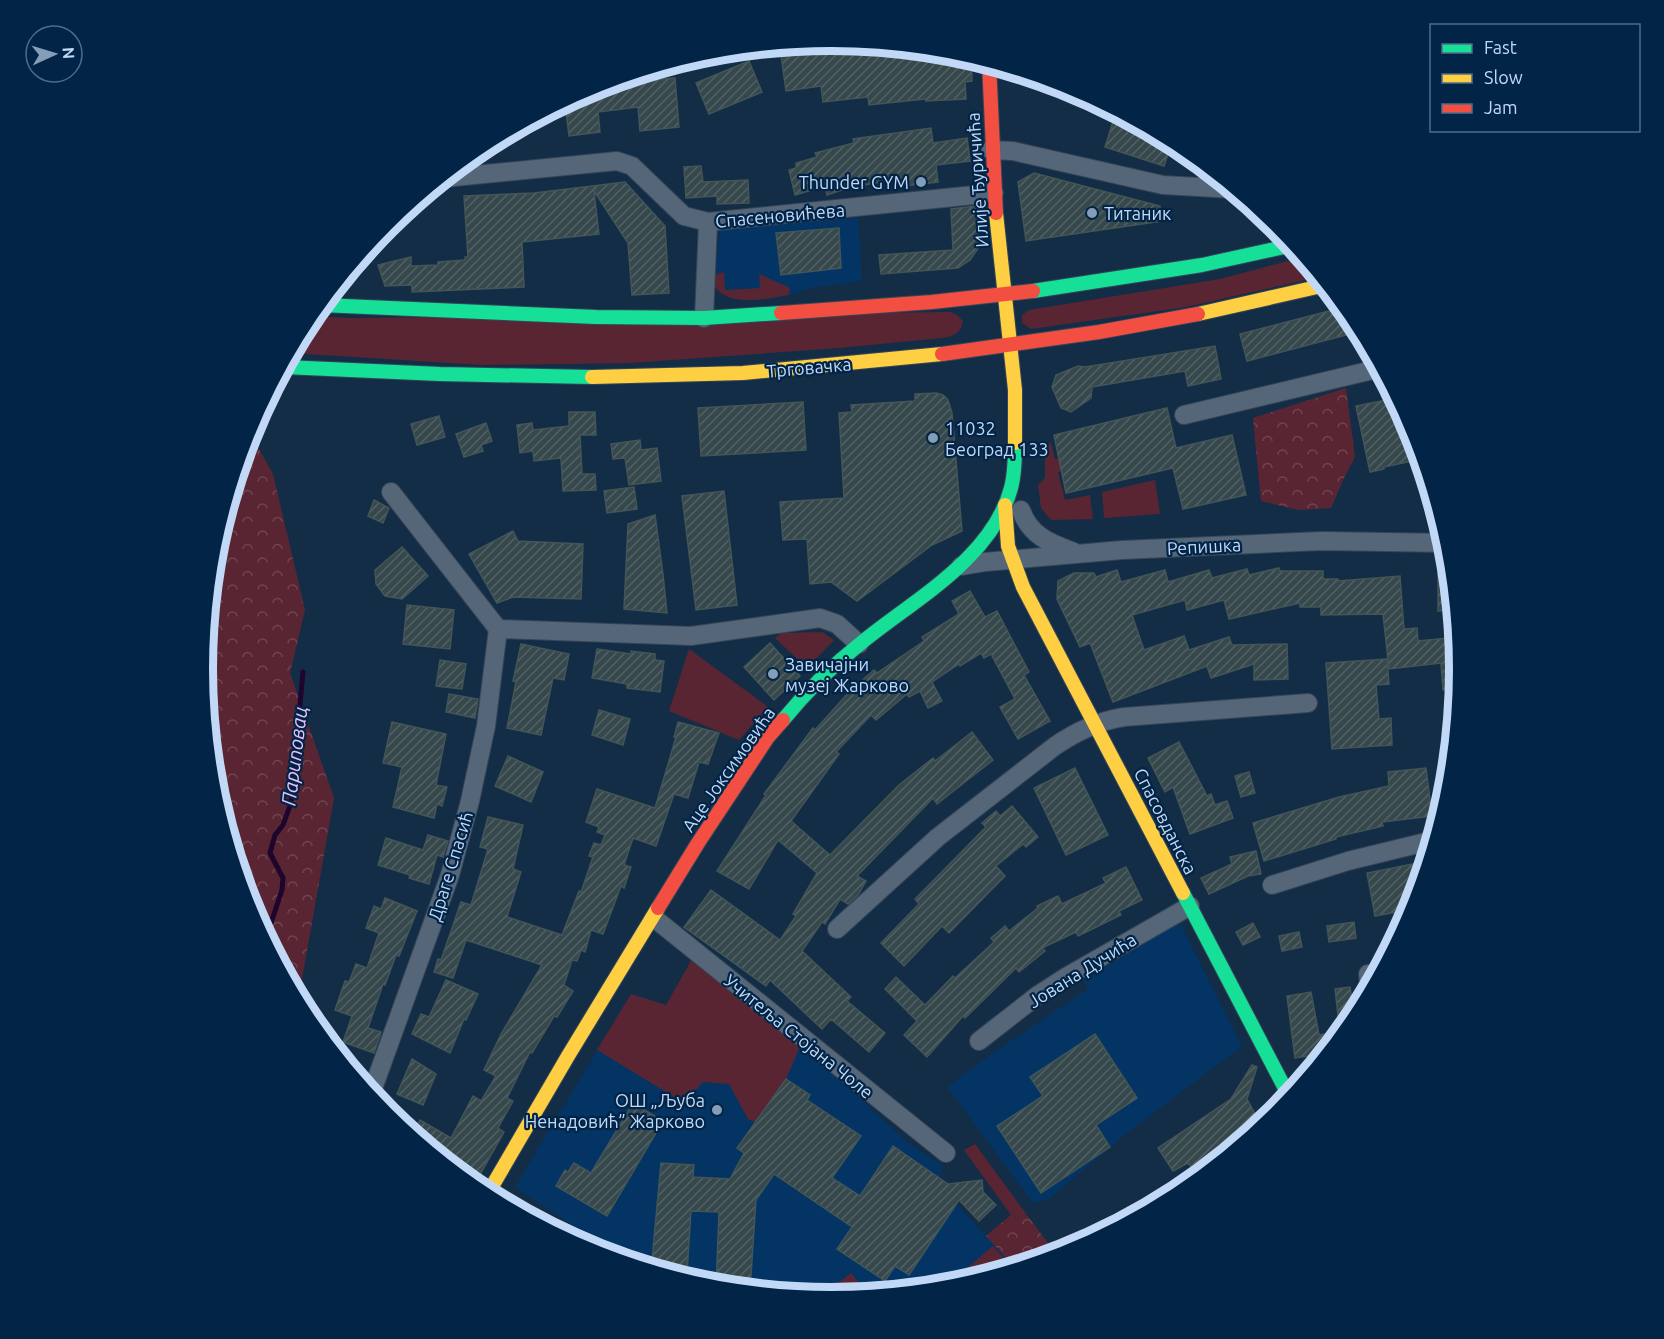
<svg xmlns="http://www.w3.org/2000/svg" width="1664" height="1339" viewBox="0 0 1664 1339" font-family="Ubuntu,sans-serif">
<style>
.built{fill:#033463}
.grass{fill:#5a2532}
.forest{fill:url(#forest-crowns)}
.lines{fill:none;stroke-linecap:round;stroke-linejoin:round}
.stream{stroke:#1d052e;stroke-width:5}
.building{fill:url(#building-hatch);stroke:#425557;stroke-width:1.5}
.street-casing{stroke:#354658;stroke-width:20}
.fast-casing{stroke:#354658;stroke-width:16}
.slow-casing{stroke:#354658;stroke-width:16}
.jam-casing{stroke:#354658;stroke-width:16}
.street{stroke:#556678;stroke-width:18}
.fast{stroke:#16e098;stroke-width:14}
.slow{stroke:#ffcf43;stroke-width:14}
.jam{stroke:#f24e42;stroke-width:14}
.poi-dot{fill:#849db8;stroke:#022446;stroke-width:2}
.labels{text-anchor:middle;dominant-baseline:central;stroke-width:4.5;stroke-linejoin:round;paint-order:stroke}
.street-label{font-size:18px;fill:#c1d9f6;stroke:#022446}
.poi-label{font-size:18px;fill:#c1d9f6;stroke:#022446;text-anchor:start}
.water-label{font-size:20px;font-style:italic;fill:#e5c2f9;stroke:#022446}
.rim{fill:none;stroke:#c1d9f6;stroke-width:8}
</style>
<defs>
<pattern id="forest-crowns" width="20" height="18" patternUnits="userSpaceOnUse" patternTransform="scale(1.5)"><rect width="20" height="18" fill="#5a2532"/><path d="M2 6a3 3 0 1 1 6 0M12 15a3 3 0 1 1 6 0" fill="none" stroke="#704450"/></pattern>
<pattern id="building-hatch" width="6" height="6" patternUnits="userSpaceOnUse" patternTransform="scale(1.5)"><rect width="6" height="6" fill="#36484b"/><path d="M-1 1l2-2M0 6l6-6M5 7l2-2" fill="none" stroke="#516266"/></pattern>
</defs>
<rect width="100%" height="100%" fill="#142d46"/>
<g class="built">
<path d="M858 218 862 281 811 288 789 295 754 300 734 299 717 289 715 275 720 231 724 225Z"/>
<path d="M1180 923 1242 1046 1126 1134 1048 1200 1033 1203 947 1087 993 1053 1088 989 1083 980Z"/>
<path d="M692 959 840 1080 906 1141 943 1166 938 1184 1015 1268 954 1286 832 1298 709 1286 627 1261 515 1187 631 994 666 1005Z"/>
</g>
<g class="grass">
<path d="M1303 257 1319 277 1186 307 1031 329 1022 323V315L1029 310 1220 279Z"/>
<path d="M724 272 725 290 760 288 759 274 790 288 789 295C765 299 730 308 713 285L715 275Z"/>
<path d="M950 312 957 315 963 321C961 333 954 336 942 338L839 348 630 363 481 365 291 353 312 316 349 318Z"/>
<path d="M1051 443 1055 459 1064 457 1067 470 1058 472 1065 500 1090 495 1093 519 1051 520 1041 508 1038 485 1045 478V446Z"/>
<path d="M1155 480 1160 514 1104 518 1102 492Z"/>
<path d="M822 632 834 640 807 668 775 638 782 633Z"/>
<path d="M689 649 768 707 739 740 669 711Z"/>
<path d="M692 959 800 1047 786 1079 755 1122 748 1119 729 1084 703 1082 684 1103 597 1050 631 994 666 1005Z"/>
<path d="M975 1144 1027 1215 1017 1218 1011 1215 964 1150Z"/>
<path d="M993 1246 1013 1269 954 1286 944 1288Z"/>
<path d="M851 1273 869 1295 832 1298 821 1297Z"/>
</g>
<g class="forest">
<path d="M1346 388 1355 457 1344 478 1331 508 1299 510 1261 501 1253 418Z"/>
<path d="M250 433 273 474 305 610 290 673 334 798 302 979 295 993 251 910 215 792 203 669 215 546Z"/>
<path d="M1011 1215 1017 1218 1027 1215 1057 1255 1015 1268 986 1236Z"/>
</g>
<g class="lines">
<path class="stream" d="M266 938 282 890 283 878 270 853 275 835 283 825 291 803 303 672"/>
</g>
<g class="building">
<path d="M832 40 962 55V63H971L972 81 965 82 966 99 926 101 925 99 869 105 868 97 823 102 821 86 786 91 780 48Z"/>
<path d="M749 61 762 92 709 114 696 83Z"/>
<path d="M675 78 679 127 640 131 638 107 598 112 600 132 569 136 565 103 592 88 619 80V82Z"/>
<path d="M1116 112 1172 142 1164 166 1105 147Z"/>
<path d="M931 128 933 143 967 138 970 161 936 165 938 182 905 186 904 178 848 188 827 195 825 186 795 195 789 170 796 168V163L817 157 815 153 854 143 853 139Z"/>
<path d="M701 166 703 182 748 180 749 203 717 204V196L686 198 684 167Z"/>
<path d="M1034 173 1160 206 1162 221 1026 241 1018 182Z"/>
<path d="M625 182 665 226 669 293 632 295 628 243 594 191 599 234 522 242 524 287 412 292V285L385 286 378 265 411 257V266L438 265V262L465 260V257H468L464 196 534 193Z"/>
<path d="M976 206 979 247 970 260 958 268 881 274 879 255 953 250 951 209Z"/>
<path d="M839 228 841 268 781 275 776 233Z"/>
<path d="M1344 307 1361 331 1247 361 1240 334Z"/>
<path d="M1215 346 1221 379 1188 386 1185 371 1092 387 1091 398 1071 412 1061 408 1052 387 1056 375 1078 366 1085 367Z"/>
<path d="M936 393 943 395 948 400 952 413 962 531 932 545 857 601 831 582 810 584 807 539 783 540 780 502 844 498 839 413 852 412 851 405 915 401V394Z"/>
<path d="M1396 398 1413 429 1422 459 1384 467V469L1370 472 1356 406Z"/>
<path d="M803 402 806 450 701 456 698 408Z"/>
<path d="M1167 408 1176 448 1232 435 1246 495 1183 509 1173 468 1066 493 1054 435Z"/>
<path d="M569 412H595L596 435H580L582 474H595L596 490 563 491 561 458 534 461 533 451 520 453 517 425 532 423 533 430 569 426Z"/>
<path d="M439 416 445 437 417 445 411 424Z"/>
<path d="M486 423 492 441 481 445 483 451 464 457 456 434Z"/>
<path d="M640 440 641 450 657 448 661 481 629 485 625 458 613 459 611 444Z"/>
<path d="M634 487 637 509 607 513 604 491Z"/>
<path d="M724 491 737 605 696 610 682 496Z"/>
<path d="M374 500 389 508 383 523 368 516Z"/>
<path d="M655 515 663 574 667 613 624 609 628 524Z"/>
<path d="M513 531 518 541 583 544 581 599 513 597 497 603 469 554Z"/>
<path d="M402 547 428 576 402 599 385 596 376 584 375 570Z"/>
<path d="M1279 568 1280 571H1323V579H1338V581L1400 576 1404 629 1417 628 1418 641 1458 637 1461 670 1459 688 1443 690 1441 663 1389 669 1383 614 1321 615V607H1300V603L1229 619 1224 600 1187 610 1185 600 1132 615 1144 650 1184 636 1189 650 1229 637 1232 645 1287 644 1288 679 1254 680V664L1211 678 1207 666 1113 702 1090 643 1080 647 1057 599 1058 581 1074 573H1094L1096 577 1117 570 1121 582 1165 570 1168 582 1209 570 1212 578 1247 569 1249 575Z"/>
<path d="M1438 574H1452L1455 610 1438 611Z"/>
<path d="M970 591 985 617 997 611 1029 672 1024 675 1050 721 1018 739 1000 707 1015 699 991 654 984 658 981 653 960 666 959 664 932 682 942 701 928 708 920 691 909 697 907 694 876 720 871 715 836 752 839 754 791 821 830 855 899 785 933 758 935 761 972 732 993 760 937 804 933 798 857 876 866 881 858 895 848 904 840 899 825 924 822 922 802 951 851 997 847 1001 885 1033 869 1052 831 1019 822 1029 770 980 766 986 684 927 711 890 780 940 796 916 793 914 817 873 778 840 749 889 717 871 766 795 764 794 813 728 815 730 850 691 874 670 877 673 924 641 922 637 959 614 952 601Z"/>
<path d="M407 605 454 610 450 649 403 644Z"/>
<path d="M770 643 800 676 774 700 744 667Z"/>
<path d="M521 644 569 654 564 680 553 678 541 735 507 728 516 682 513 681Z"/>
<path d="M597 649 631 654V651L655 654V660L664 661 660 692 627 688V684L592 678Z"/>
<path d="M1387 659 1389 684 1376 685 1379 719 1391 718 1392 745 1332 749 1326 663Z"/>
<path d="M440 660 466 664 462 689 436 686Z"/>
<path d="M449 694 478 699 475 718 446 712Z"/>
<path d="M599 710 630 719 623 745 592 735Z"/>
<path d="M392 722 446 734 436 785 447 787 442 806 437 804 434 818 393 807 402 767 383 763Z"/>
<path d="M678 722 719 733 708 764 699 762 688 798 674 794 656 846 633 838 624 865 631 867 624 888 621 886 603 934 591 930 585 952 581 950 577 961 572 960 564 985 573 991 557 1017 554 1016 532 1053 530 1052 507 1098 513 1101 498 1128 504 1132 474 1185 412 1134 420 1120 451 1138 473 1096 481 1101 496 1076 484 1070 501 1034 542 965 466 940 453 978 434 972 438 959 441 960 461 902 471 905 488 849 480 847 488 817 523 825 513 869 521 872 507 917 562 935 579 891 581 892 593 857 589 856 594 843 601 845 605 835 597 832 599 827 586 822 597 789 655 808 676 737H674Z"/>
<path d="M1179 742 1207 796 1211 794 1215 805 1227 801 1233 818 1190 834 1173 787 1165 792 1148 758Z"/>
<path d="M508 756 543 772 531 802 495 786Z"/>
<path d="M1075 768 1108 835 1066 855 1034 788Z"/>
<path d="M1426 768 1432 816 1382 822 1383 826 1336 837V839L1264 861 1253 823 1339 797 1389 786 1388 772Z"/>
<path d="M1249 772 1255 793 1241 797 1235 776Z"/>
<path d="M1012 806 1038 837 1026 847 1023 844 996 866 1005 876 949 933 942 926 904 966 881 943 919 904 915 899 986 827 982 823 996 811 1000 816Z"/>
<path d="M428 835 448 841 443 857 437 855 429 884 409 878 410 875 378 865 386 838 423 850Z"/>
<path d="M1256 851 1261 874 1248 876 1209 894 1201 878 1232 864 1230 857Z"/>
<path d="M1428 861 1417 898 1410 899 1412 909 1375 916 1367 873Z"/>
<path d="M1126 867 1142 900 1119 911 1121 915 1078 936 1076 932 1042 948 1045 951 1019 972 1016 968 965 1018 963 1016 927 1057 904 1035 917 1021 885 989 896 977 925 1005 953 976 955 978 994 942 991 938 1005 926 1009 931 1038 908 1037 906 1058 896 1062 904 1106 883 1103 878Z"/>
<path d="M385 898 417 911 399 956 396 955 385 985 383 984 368 1028 381 1032 374 1053 343 1042 352 1016 335 1010 345 981 349 982 356 964 367 968 379 933 366 928 374 906 381 909Z"/>
<path d="M1354 922 1356 938 1329 942 1327 926Z"/>
<path d="M1253 923 1260 937 1243 945 1236 932Z"/>
<path d="M1299 932 1302 947 1282 951 1279 936Z"/>
<path d="M446 980 478 994 466 1020 464 1019 450 1053 412 1034 421 1014 429 1017Z"/>
<path d="M1350 987 1355 1020 1327 1053 1295 1058 1287 996 1311 992 1319 1035 1340 1032 1335 989Z"/>
<path d="M1095 1034 1137 1098 1096 1125 1110 1147 1041 1193 997 1126 1043 1096 1030 1077Z"/>
<path d="M412 1059 436 1074 423 1105 397 1094Z"/>
<path d="M1252 1065 1257 1067 1247 1099 1262 1127 1231 1152 1228 1145 1191 1167 1188 1163 1173 1171 1158 1148 1231 1099Z"/>
<path d="M786 1079 810 1095 807 1100 861 1136 832 1178 860 1196 893 1146 948 1184 982 1180 983 1192 996 1205 979 1221 959 1200 909 1275 895 1266 885 1281 837 1249 852 1227 774 1174 756 1200 750 1290 716 1287 719 1212 691 1211 687 1273 678 1277 652 1260 661 1163 694 1165 693 1177 730 1179 744 1153 737 1148Z"/>
<path d="M633 1103 663 1121 607 1216 556 1186 565 1170 568 1172 574 1163 591 1173Z"/>
</g>
<g class="lines">
<defs>
<g id="street">
<path d="M991 150 1013 151 1163 185 1233 189"/>
<path d="M444 178 617 161 632 166 684 216 708 222 994 193"/>
<path d="M704 318 708 222"/>
<path d="M1184 415 1381 368"/>
<path d="M1021 510C1030 536 1050 543 1074 552"/>
<path d="M961 566 985 562 1122 550 1322 541 1448 543"/>
<path d="M498 629 691 636 820 618 837 624 859 644"/>
<path d="M1272 885 1348 861 1434 840"/>
<path d="M654 918 946 1153"/>
<path d="M837 929 938 837 1055 746C1077 731 1098 721 1124 717L1308 703"/>
<path d="M1368 974 1370 990"/>
<path d="M979 1041 1038 995 1066 977 1190 906"/>
<path d="M371 1094 450 875 470 801 486 726 498 629 391 492"/>
</g>
<g id="fast">
<path d="M1033 291 1202 265 1293 245"/>
<path d="M321 305 596 317 704 318 781 313"/>
<path d="M284 367 440 374 592 377"/>
<path d="M783 720C806 692 832 666 861 643 913 600 992 559 1011 488 1015 473 1015 458 1015 443"/>
<path d="M1183 893 1290 1098"/>
</g>
<g id="slow">
<path d="M996 213 1015 390V443"/>
<path d="M1198 314 1326 285"/>
<path d="M592 377 743 373 942 354"/>
<path d="M1005 505 1008 546 1023 587 1183 893"/>
<path d="M487 1195 568 1056 658 908"/>
</g>
<g id="jam">
<path d="M989 63 996 213"/>
<path d="M781 313 932 302 1033 291"/>
<path d="M942 354 1099 332 1198 314"/>
<path d="M658 908 698 843 768 737 783 720"/>
</g>
</defs>
<use href="#street" class="street-casing"/>
<use href="#fast" class="fast-casing"/>
<use href="#slow" class="slow-casing"/>
<use href="#jam" class="jam-casing"/>
<use href="#street" class="street"/>
<use href="#fast" class="fast"/>
<use href="#slow" class="slow"/>
<use href="#jam" class="jam"/>
</g>
<g class="poi-dot">
<circle cx="921" cy="182" r="6"/>
<circle cx="1092" cy="213" r="6"/>
<circle cx="933" cy="438" r="6"/>
<circle cx="773" cy="674" r="6"/>
<circle cx="717" cy="1110" r="6"/>
</g>
<g class="labels">
<g class="street-label">
<text transform="translate(977 180) rotate(-94)">Илије Ђуричића</text>
<text transform="translate(780 215) rotate(-5)">Спасеновићева</text>
<text transform="translate(809 367) rotate(-5)">Трговачка</text>
<text transform="translate(1204 546) rotate(-3)">Репишка</text>
<text transform="translate(728 769) rotate(-55)">Аце Јоксимовића</text>
<text transform="translate(1166 821) rotate(63)">Спасовданска</text>
<text transform="translate(450 866) rotate(-73)">Драге Спасић</text>
<text transform="translate(1082 970) rotate(-32)">Јована Дучића</text>
<text transform="translate(799 1036) rotate(39)">Учитеља Стојана Чоле</text>
</g>
<g class="poi-label">
<text x="909" y="182" text-anchor="end">Thunder GYM</text>
<text x="1104" y="213">Титаник</text>
<text x="945" y="428">11032<tspan x="945" dy="21">Београд 133</tspan></text>
<text x="785" y="664">Завичајни<tspan x="785" dy="21">музеј Жарково</tspan></text>
<text x="705" y="1100" text-anchor="end">ОШ „Љуба<tspan x="705" dy="21">Ненадовић” Жарково</tspan></text>
</g>
<g class="water-label">
<text transform="translate(294 756) rotate(-83)">Париповац</text>
</g>
</g>
<path d="M0 0H1664V1339H0ZM213 669a618 618 0 1 1 1236 0a618 618 0 1 1-1236 0Z" fill="#022446" fill-rule="evenodd"/>
<path class="rim" d="M213 669a618 618 0 1 1 1236 0a618 618 0 1 1-1236 0Z"/>
<rect x="1430" y="24" width="210" height="108" fill="#022446" stroke="#4e6c8c" stroke-width="1.5"/>
<rect x="1442" y="44" width="30" height="9" fill="#16e098" stroke="#4e6c8c" stroke-width="1.5"/>
<text x="1484" y="54" font-size="18" fill="#c1d9f6">Fast</text>
<rect x="1442" y="74" width="30" height="9" fill="#ffcf43" stroke="#4e6c8c" stroke-width="1.5"/>
<text x="1484" y="84" font-size="18" fill="#c1d9f6">Slow</text>
<rect x="1442" y="104" width="30" height="9" fill="#f24e42" stroke="#4e6c8c" stroke-width="1.5"/>
<text x="1484" y="114" font-size="18" fill="#c1d9f6">Jam</text>
<g transform="translate(54 54) rotate(86)"><circle r="28" fill="#022446" stroke="#4e6c8c" stroke-width="1.5"/>
<path d="M0-4.5L10 22L0 15L-10 22Z" fill="#849db8"/>
<text y="-9" font-size="16" font-weight="bold" text-anchor="middle" fill="#c1d9f6">N</text>
</g>
</svg>
